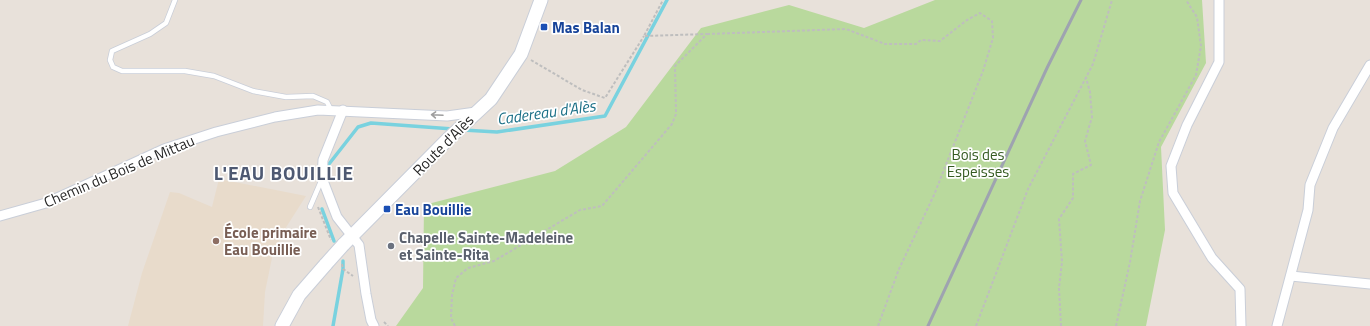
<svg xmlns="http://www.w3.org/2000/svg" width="1370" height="326" viewBox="0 0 1370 326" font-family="'Titillium Web',sans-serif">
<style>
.education{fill:#e8dbcb}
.green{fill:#b9d99d}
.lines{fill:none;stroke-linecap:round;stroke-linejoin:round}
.stream{stroke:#79d2df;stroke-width:3.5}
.service-casing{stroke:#c9ced8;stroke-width:6}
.minor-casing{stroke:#c9ced8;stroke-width:11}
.secondary-casing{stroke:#c9ced8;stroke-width:15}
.path{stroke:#bebebe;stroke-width:2;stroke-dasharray:3 2;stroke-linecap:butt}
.service{stroke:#fff;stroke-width:4.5}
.minor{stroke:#fff;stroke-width:9}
.secondary{stroke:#fff;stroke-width:13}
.rail{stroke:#9ea3b0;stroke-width:3}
.secondary-bridge-casing{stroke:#c9ced8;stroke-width:15;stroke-linecap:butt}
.secondary-bridge{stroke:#fff;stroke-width:13}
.oneway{stroke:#9e9e9e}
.transit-dot{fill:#1a4fb4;stroke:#fff;stroke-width:1.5}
.education-dot{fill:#8d6e63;stroke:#fff;stroke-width:1.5}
.worship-dot{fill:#6b7280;stroke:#fff;stroke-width:1.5}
.labels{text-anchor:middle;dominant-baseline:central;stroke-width:3.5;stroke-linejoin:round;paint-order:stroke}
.transit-label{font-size:15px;font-weight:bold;fill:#164399;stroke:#fff;text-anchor:start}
.street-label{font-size:15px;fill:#272727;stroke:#fff}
.park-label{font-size:15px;fill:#355b21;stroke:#fff}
.education-label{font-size:15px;font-weight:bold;fill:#785e54;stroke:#fff;text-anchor:start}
.worship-label{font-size:15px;font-weight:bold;fill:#5b616d;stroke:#fff;text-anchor:start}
.water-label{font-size:16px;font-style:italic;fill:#1c7087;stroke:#fff}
.district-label{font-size:19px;font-weight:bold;letter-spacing:1px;fill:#4e5972;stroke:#fff}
</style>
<rect width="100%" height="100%" fill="#e8e1da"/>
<path class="education" d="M219 179 306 196 285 229 273 253 265 292 263 326H128L142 273 170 192 179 193 212 207Z"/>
<path class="green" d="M935 0H1202L1206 63 1161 147 1165 230 1146 326H396L423 288 424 205 555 171 626 127 701 28 789 5 864 28Z"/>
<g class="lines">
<g class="stream">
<path d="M463 130 497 132 605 116 667 0"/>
<path d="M329 164 358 127 371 123 453 129"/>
<path d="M322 209 334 241"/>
<path d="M333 326 343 269V261"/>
</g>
<defs>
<g id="service">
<path d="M175 0 166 23 150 34 112 51 110 60 113 67 122 71H185L214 76 253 91 286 97 313 96 327 102 331 110"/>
<path d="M310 207 322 179"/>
</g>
<g id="minor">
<path d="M1219 0V62L1187 125 1171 166 1173 193 1212 258 1240 289 1241 326"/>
<path d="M343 110 323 160 322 178 337 217 359 245 366 294 371 320 374 326"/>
<path d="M0 216 46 203 164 149 216 132 275 117 318 110 447 116 476 112"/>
<path d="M1291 276 1370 284"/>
<path d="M1277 326 1308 210 1310 185 1333 128 1370 65"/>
</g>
<g id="secondary">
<path d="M343 245 447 140 491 99 521 54 541 0"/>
<path d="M282 326 299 295 326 264"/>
</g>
</defs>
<use href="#service" class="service-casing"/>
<use href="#minor" class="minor-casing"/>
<use href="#secondary" class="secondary-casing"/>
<g class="path">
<path d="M707 34 846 29 885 44H916L921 40 940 41 967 20 980 13 992 21 993 38 983 71 934 195 899 269 878 326"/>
<path d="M531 60 582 90 605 98 644 36"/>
<path d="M318 207 331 240"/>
<path d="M342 264 343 269 353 276"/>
<path d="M384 322 388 326"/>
<path d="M455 326 451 318 452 295 456 278 468 268 494 261 580 210 602 206 672 124 676 114 675 66 707 34 644 36 663 0"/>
<path d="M976 326 1028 189 1093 64 1112 0"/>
<path d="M1061 326 1059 288 1062 262 1059 219 1073 198V174L1091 165 1085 141 1092 117 1090 92 1086 78"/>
<path d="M1116 326 1130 262 1140 201 1159 142 1196 75 1201 46 1197 17 1186 0"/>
</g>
<use href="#service" class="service"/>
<use href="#minor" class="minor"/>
<use href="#secondary" class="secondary"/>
<path class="rail" d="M928 326 1047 68 1081 0"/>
<defs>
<path id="secondary-bridge" d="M326 264 343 245"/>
</defs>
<use href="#secondary-bridge" class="secondary-bridge-casing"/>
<use href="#secondary-bridge" class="secondary-bridge"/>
</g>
<defs><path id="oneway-shaft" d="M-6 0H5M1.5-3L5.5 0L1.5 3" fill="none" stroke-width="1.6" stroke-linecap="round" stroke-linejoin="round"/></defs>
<use class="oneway" href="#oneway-shaft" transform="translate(437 115) rotate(-177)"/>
<g class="transit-dot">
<rect x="540" y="23" width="8" height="8" rx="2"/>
<rect x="383" y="205" width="8" height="8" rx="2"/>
</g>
<circle class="education-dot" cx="216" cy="241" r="4"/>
<circle class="worship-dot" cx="391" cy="246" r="4"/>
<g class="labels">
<g class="transit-label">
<text x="552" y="27">Mas Balan</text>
<text x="395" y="209">Eau Bouillie</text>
</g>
<g class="street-label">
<text transform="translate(443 145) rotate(-45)">Route d'Alès</text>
<text transform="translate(119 171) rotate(-23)">Chemin du Bois de Mittau</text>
</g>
<g class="park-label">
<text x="978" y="154">Bois des<tspan x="978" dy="17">Espeisses</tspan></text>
</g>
<g class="education-label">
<text x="224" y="232">École primaire<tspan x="224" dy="17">Eau Bouillie</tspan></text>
</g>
<g class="worship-label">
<text x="399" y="237">Chapelle Sainte-Madeleine<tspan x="399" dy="17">et Sainte-Rita</tspan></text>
</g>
<g class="water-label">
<text transform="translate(546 112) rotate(-8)">Cadereau d'Alès</text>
</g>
<g class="district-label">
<text x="284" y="172">L'EAU BOUILLIE</text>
</g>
</g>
</svg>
